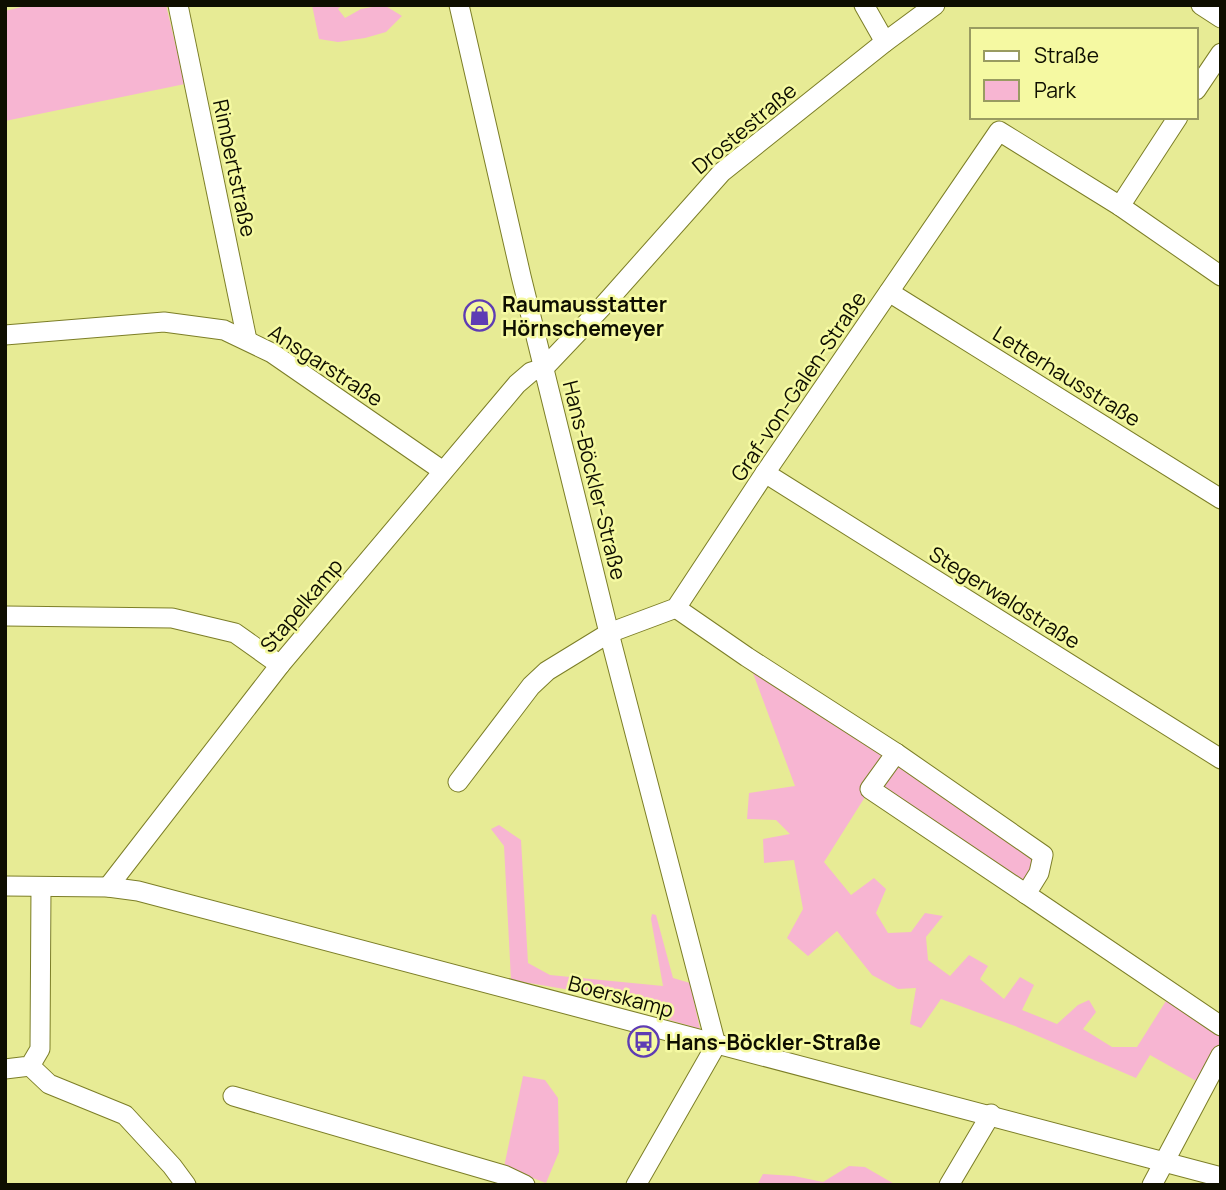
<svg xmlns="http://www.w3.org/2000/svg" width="1226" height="1190" viewBox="0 0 1226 1190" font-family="Manrope,sans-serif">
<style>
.green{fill:#f7b5d2}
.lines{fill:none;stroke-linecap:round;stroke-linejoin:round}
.street-casing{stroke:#7c7e27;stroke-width:21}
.street{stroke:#fff;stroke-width:19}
.labels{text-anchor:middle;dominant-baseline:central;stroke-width:5;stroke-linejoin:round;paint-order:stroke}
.street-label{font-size:21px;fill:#0e0e00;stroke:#f5f9a2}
.poi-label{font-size:21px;font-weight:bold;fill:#0e0e00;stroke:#f5f9a2;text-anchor:start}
</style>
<rect width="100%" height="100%" fill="#e7eb95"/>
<g class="green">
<path d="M30 5H166L185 84 5 121V11Z"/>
<path d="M312 5H342L338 9 345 18 361 9 384 5 402 16 386 32 365 38 338 42 319 39Z"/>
<path d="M747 657 1043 855 1026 894 870 789 824 862 851 895 874 878 886 889 876 913 888 933 911 932 925 913 943 916 926 937 928 960 950 976 969 955 988 966 980 979 1004 999 1020 977 1034 985 1022 1010 1057 1024 1078 1005 1089 1000 1096 1012 1083 1029 1112 1047H1137L1171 993 1221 1026V1062L1205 1086 1150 1055 1136 1078 1015 1026 941 999 921 1028 910 1024 916 988 898 989 872 975 837 931 808 956 787 938 803 909 794 860 764 863 763 839 790 834 776 820 747 819 749 793 795 786Z"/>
<path d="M499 825 521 840 528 963 550 975 663 986 651 919 652 914 656 915 673 978 690 983 700 1029 666 1019 653 1004 511 980 504 846 491 829Z"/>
<path d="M523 1076 545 1080 558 1098 559 1152 546 1183 504 1167Z"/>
<path d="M849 1166 865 1167 896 1185H757L763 1174 794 1176 823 1182Z"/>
</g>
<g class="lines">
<defs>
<g id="street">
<path d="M178 5 247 340"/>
<path d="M459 5 521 276 609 633 716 1045 636 1185"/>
<path d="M864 5 885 42"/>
<path d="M1201 5 1221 18"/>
<path d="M1196 90 1221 53"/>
<path d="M1120 206 1178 117"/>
<path d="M889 292 1221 499"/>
<path d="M5 335 164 322 224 330 272 353 443 471"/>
<path d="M765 473 1221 759"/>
<path d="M676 608 747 657 896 753 1043 855 1039 873 1026 894 1221 1026"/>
<path d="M5 616 172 618 235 633 280 665"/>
<path d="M896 753 870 789 1026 894"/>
<path d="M458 782 531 686 547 671 609 633 676 608 765 473 999 131 1120 206 1221 276"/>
<path d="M5 886 108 887 138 891 1221 1177"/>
<path d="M108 887 280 665 517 384 531 372 544 368 602 307 722 172 885 42 935 5"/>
<path d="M30 1066 49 1084 125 1115 172 1166 186 1185"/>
<path d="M5 1069 30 1066 40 1049 41 887"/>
<path d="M233 1096 504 1175 525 1185"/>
<path d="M949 1185 991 1114"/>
<path d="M1152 1185 1221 1055"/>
</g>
</defs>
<use href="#street" class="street-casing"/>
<use href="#street" class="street"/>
</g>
<defs>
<symbol id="shop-ring" viewBox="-11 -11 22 22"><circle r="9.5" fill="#f5f9a2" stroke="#5e3cb4" stroke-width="1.5"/><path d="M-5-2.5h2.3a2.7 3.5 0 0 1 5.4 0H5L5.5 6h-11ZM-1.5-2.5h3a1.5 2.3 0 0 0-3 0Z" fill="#5e3cb4"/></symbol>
<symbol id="bus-ring" viewBox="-11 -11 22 22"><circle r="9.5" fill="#f5f9a2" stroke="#5e3cb4" stroke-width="1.5"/><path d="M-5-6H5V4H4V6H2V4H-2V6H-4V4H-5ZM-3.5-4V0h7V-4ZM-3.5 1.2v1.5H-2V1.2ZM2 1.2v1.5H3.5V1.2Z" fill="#5e3cb4"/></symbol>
</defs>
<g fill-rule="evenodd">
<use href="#shop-ring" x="462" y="298" width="35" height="35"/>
<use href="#bus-ring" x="626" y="1024" width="35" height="35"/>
</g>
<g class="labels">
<g class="street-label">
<text transform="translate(744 128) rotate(-40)">Drostestraße</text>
<text transform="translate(235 168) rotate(78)">Rimbertstraße</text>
<text transform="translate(326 365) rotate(33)">Ansgarstraße</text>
<text transform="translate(1067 376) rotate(32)">Letterhausstraße</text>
<text transform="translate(798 386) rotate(-56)">Graf-von-Galen-Straße</text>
<text transform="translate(595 480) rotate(76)">Hans-Böckler-Straße</text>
<text transform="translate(1005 597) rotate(32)">Stegerwaldstraße</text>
<text transform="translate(301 605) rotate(-50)">Stapelkamp</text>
<text transform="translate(621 996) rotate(15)">Boerskamp</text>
</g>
<g class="poi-label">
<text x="502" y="304">Raumausstatter<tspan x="502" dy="24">Hörnschemeyer</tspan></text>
<text x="666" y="1042">Hans-Böckler-Straße</text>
</g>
</g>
<rect width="1226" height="1190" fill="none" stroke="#0e0e00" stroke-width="14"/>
<rect x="970" y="28" width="228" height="91" fill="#f5f9a2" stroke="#999b61" stroke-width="2"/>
<rect x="984" y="51" width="35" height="10" fill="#ffffff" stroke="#999b61" stroke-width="2"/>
<text x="1034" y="63" font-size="21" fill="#0e0e00">Straße</text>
<rect x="984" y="80" width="35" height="21" fill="#f7b5d2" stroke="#999b61" stroke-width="2"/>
<text x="1034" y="98" font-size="21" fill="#0e0e00">Park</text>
</svg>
